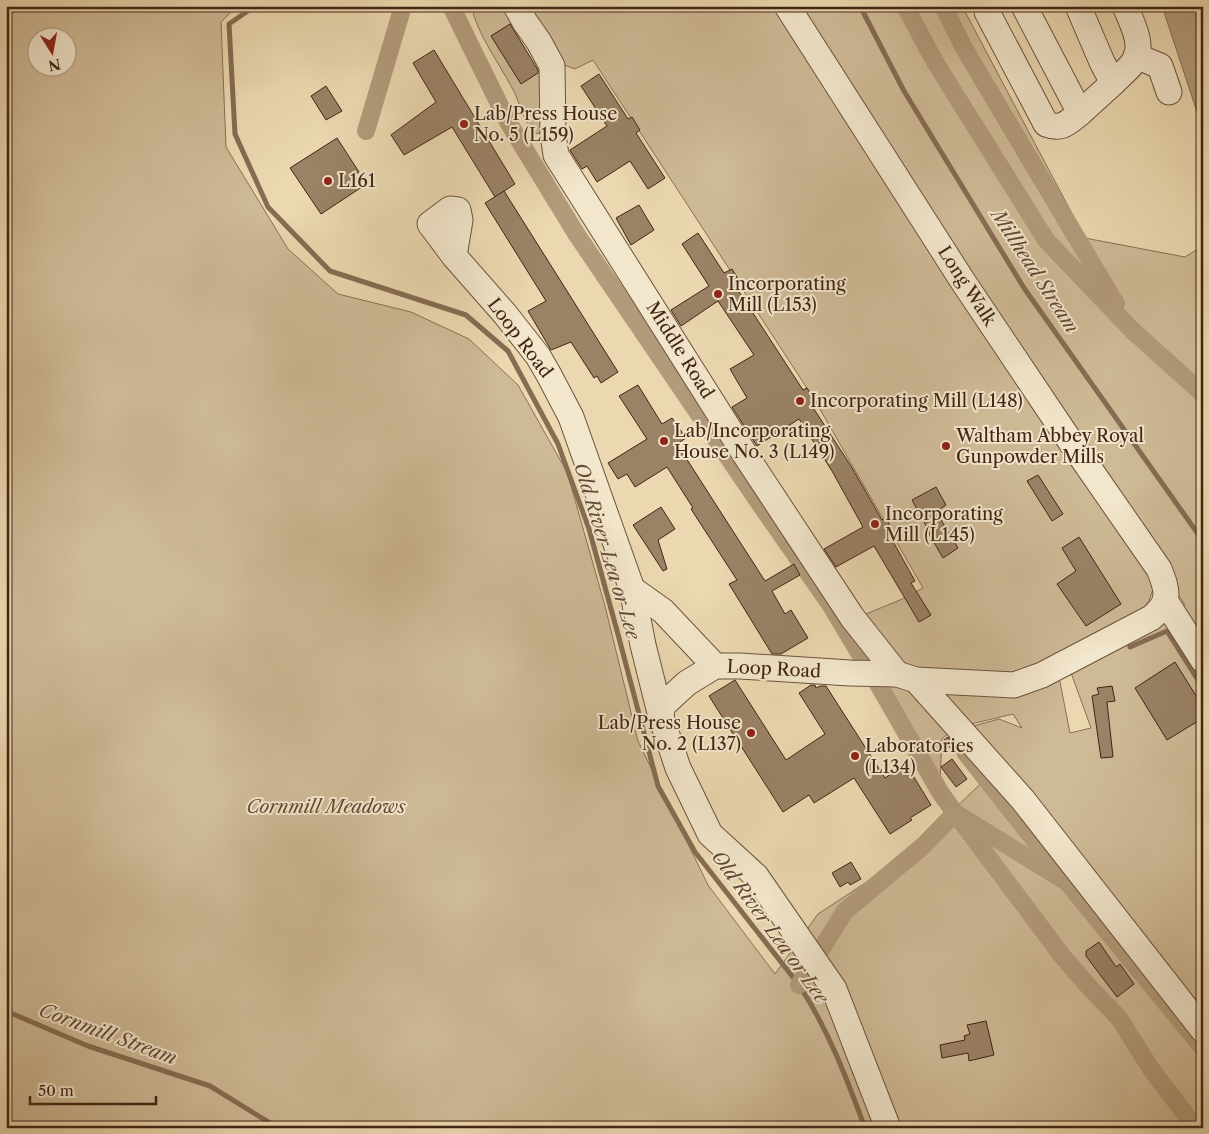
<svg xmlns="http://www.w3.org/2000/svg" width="1209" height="1134" viewBox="0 0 1209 1134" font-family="'Libre Caslon Text',serif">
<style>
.green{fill:#ceba96;stroke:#887056;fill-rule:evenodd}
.water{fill:#b29b7b;stroke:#856c52}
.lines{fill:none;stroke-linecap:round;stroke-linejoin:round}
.stream{stroke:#856c52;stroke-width:5}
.canal{stroke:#b29b7b;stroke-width:18}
.building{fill:#9a8266;stroke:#422515}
.minor-casing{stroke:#6c523c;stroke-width:27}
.minor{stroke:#f2e6cc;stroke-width:25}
.poi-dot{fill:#8f2418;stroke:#f2e6cc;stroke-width:2}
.labels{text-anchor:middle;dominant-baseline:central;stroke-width:4;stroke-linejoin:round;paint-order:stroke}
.poi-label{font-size:18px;fill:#422515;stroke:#f2e6cc;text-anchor:start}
.street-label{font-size:18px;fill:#422515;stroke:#f2e6cc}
.park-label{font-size:18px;font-style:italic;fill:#654a35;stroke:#f2e6cc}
.water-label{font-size:19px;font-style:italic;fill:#644834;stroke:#f2e6cc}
</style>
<rect width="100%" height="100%" fill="#ebd8b0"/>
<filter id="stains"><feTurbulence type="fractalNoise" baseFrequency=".004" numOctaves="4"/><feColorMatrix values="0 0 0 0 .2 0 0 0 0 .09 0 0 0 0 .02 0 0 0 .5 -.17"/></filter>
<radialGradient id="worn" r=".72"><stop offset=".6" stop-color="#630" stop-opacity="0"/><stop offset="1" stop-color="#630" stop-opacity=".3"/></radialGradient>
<g class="green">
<path d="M6 6H237L221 22 226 147 288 249 338 294 411 312 469 339 518 385 567 472 605 606 638 741 708 885 775 974 818 914 920 847 949 814 1001 764 974 726 999 719 1022 728 1013 714 971 724 927 686 1058 672 1070 733 1091 728 1070 670 1185 605 1142 536 1155 583 1149 601 1138 616 1033 671 973 679 903 668 861 616 900 600 923 588 814 399 593 60 575 69 554 61 528 6H962L1085 238 1185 257 1203 246V1128H6ZM38 38H68V68H38Z"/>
<path d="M471 6H512L526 29 522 31 512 23 491 36 522 83 545 67 533 48 536 47 549 70 550 128 536 134C521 119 521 103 511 86 497 60 478 35 471 6Z"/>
<path d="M882 684H916L952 730 942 739 940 781Z"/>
</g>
<path class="water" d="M1162 6H1203V130Z"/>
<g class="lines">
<g class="stream">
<path d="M255 6 229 24 235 134 268 207 330 271 466 315 508 351 558 444 589 529 619 638 658 786 695 852 799 985C828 1029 847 1079 865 1128"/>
<path d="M860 6 904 91 1024 288 1203 541"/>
<path d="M1130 647 1167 631 1203 688"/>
<path d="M6 1011 88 1046 210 1086 278 1128"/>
</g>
<g class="canal">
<path d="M451 6 508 122 577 235 762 507 830 604 881 689 940 792 955 813 1067 882 1203 1048"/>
<path d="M905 6 935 62 1046 240 1132 330 1203 394"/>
<path d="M943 6 965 50 1116 304"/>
<path d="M366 131 403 6"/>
<path d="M965 752 1060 873"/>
<path d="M799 985 845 911 923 846 955 813 1063 957 1090 988 1119 1018 1151 1069 1196 1128"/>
</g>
</g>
<g class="building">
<path d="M510 24 538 70V73L521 84 491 36Z"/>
<path d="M434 50 515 184 495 197 452 127 404 155 391 135 436 102 413 63Z"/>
<path d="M599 74 628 119 632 117 640 130 636 133 665 178 648 189 630 161 597 182 587 166 582 169 570 150 607 126 581 86Z"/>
<path d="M326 86 342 111 326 120 311 96Z"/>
<path d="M337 138 359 172 354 175 362 187 321 214 290 168Z"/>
<path d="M504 191 618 372 601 383 597 376 594 378 571 342 551 350 528 311 546 301 485 203Z"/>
<path d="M639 205 654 230 631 245 616 218Z"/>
<path d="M698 233 724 273 732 269 741 284 736 287 803 390 807 388 817 403 812 406 851 466 882 520 886 518 894 534 890 536 915 581 911 583 931 615 919 622 874 546 836 567 824 549 863 527 832 471 799 419 757 446 732 407 747 398 730 369 754 355 718 301 681 326 671 310 709 286 682 244Z"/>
<path d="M638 385 662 424 672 418 686 438 677 444 765 581 794 564 800 575 772 591 785 614 791 610 808 638 781 654H772L729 584 737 580 691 509 693 508 667 467 635 487 627 474 618 479 608 463 647 439 619 396Z"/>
<path d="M1038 475 1063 514 1052 521 1027 481Z"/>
<path d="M936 487 946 505 940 509 942 513 938 515 958 548 943 558 929 534 930 533 912 500Z"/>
<path d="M661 507 675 529 658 540 667 569 663 571 633 525Z"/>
<path d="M1079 537 1121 604 1086 626 1057 584 1076 571 1062 548Z"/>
<path d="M1175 662 1203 707V718L1167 740 1135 688Z"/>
<path d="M735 680 786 760 825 734 799 693 811 685H815L816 688 820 686H826L885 778 906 764 931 805 910 818 912 820 890 834 854 778 814 803 809 795 783 812 709 696Z"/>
<path d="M1112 686 1115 701 1107 702 1113 757 1101 758 1092 696 1099 694 1097 688Z"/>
<path d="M948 737 959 750 955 754 944 740Z"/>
<path d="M952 759 967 779 956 787 941 767Z"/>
<path d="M851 862 861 879 850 885 848 882 840 887 832 873Z"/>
<path d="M1099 942 1116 967 1120 964 1134 984 1117 997 1086 956V951Z"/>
<path d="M986 1021 994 1055 969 1061 968 1053 942 1058 940 1045 965 1040 964 1036 970 1034 967 1025Z"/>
</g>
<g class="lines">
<defs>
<g id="minor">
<path d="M516 6 525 22 539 42 552 66 553 135 556 155 746 456 852 617 897 674"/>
<path d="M1078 6 1102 62 1113 83C1120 76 1130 68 1135 60 1144 44 1131 21 1125 6"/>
<path d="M987 12 1046 124C1062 130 1067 123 1080 113L1024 6"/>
<path d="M1136 56 1160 66 1169 92"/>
<path d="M1080 113 1113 83"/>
<path d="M454 256 460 220 458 210 450 209 430 224 454 256 505 314 538 356 549 375 571 417 632 589 663 611 715 666H740L850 673 897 674 916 680 1014 685 1042 675 1151 618C1171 602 1168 591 1159 569L1064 432 962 280 787 6"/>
<path d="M632 589 643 645 661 717"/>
<path d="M1166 602 1203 660"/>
<path d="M715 666 687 683 662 706 661 717 678 768 710 834 756 876 834 989 888 1128"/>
<path d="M916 680 1023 800 1203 1030"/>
</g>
</defs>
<use href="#minor" class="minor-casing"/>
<use href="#minor" class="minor"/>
</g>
<g class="poi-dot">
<circle cx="464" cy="124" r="5"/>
<circle cx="328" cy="181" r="5"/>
<circle cx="718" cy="294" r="5"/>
<circle cx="800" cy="401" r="5"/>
<circle cx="664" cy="441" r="5"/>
<circle cx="946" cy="446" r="5"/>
<circle cx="875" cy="524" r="5"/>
<circle cx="751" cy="733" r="5"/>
<circle cx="855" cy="756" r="5"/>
</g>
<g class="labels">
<g class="poi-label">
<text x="474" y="114">Lab/Press House<tspan x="474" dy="21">No. 5 (L159)</tspan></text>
<text x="338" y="181">L161</text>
<text x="728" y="284">Incorporating<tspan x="728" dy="21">Mill (L153)</tspan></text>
<text x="810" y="401">Incorporating Mill (L148)</text>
<text x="674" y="431">Lab/Incorporating<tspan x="674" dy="21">House No. 3 (L149)</tspan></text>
<text x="956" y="436">Waltham Abbey Royal<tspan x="956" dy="21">Gunpowder Mills</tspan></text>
<text x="885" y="514">Incorporating<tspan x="885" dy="21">Mill (L145)</tspan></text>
<text x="741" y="723" text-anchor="end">Lab/Press House<tspan x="741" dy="21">No. 2 (L137)</tspan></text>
<text x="865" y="746">Laboratories<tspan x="865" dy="21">(L134)</tspan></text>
</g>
<g class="street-label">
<text transform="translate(967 286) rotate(57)">Long Walk</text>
<text transform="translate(520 338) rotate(53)">Loop Road</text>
<text transform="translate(680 350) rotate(58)">Middle Road</text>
<text transform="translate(774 669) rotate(3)">Loop Road</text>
</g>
<g class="park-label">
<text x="326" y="807">Cornmill Meadows</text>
</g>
<g class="water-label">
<text transform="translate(1035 271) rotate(57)">Millhead Stream</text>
<text transform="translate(607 551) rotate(73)">Old River Lea or Lee</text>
<text transform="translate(770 927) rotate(54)">Old River Lea or Lee</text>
<text transform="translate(108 1034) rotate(20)">Cornmill Stream</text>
</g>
</g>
<rect width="1209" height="1134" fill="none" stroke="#ebd8b0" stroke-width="25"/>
<rect x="8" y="8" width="1194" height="1119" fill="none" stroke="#422515" stroke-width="2.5"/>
<rect x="12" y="12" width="1184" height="1109" fill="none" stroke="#422515"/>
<g transform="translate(52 52) rotate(169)"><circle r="24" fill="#f2e6cc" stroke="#ac9983"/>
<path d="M0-4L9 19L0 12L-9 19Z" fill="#8f2418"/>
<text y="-8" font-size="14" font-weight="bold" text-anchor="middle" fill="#422515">N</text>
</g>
<path d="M30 1096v8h126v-8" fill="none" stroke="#422515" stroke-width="2.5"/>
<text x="38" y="1096" font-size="15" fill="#422515" stroke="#f2e6cc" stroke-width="4" paint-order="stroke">50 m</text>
<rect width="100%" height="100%" filter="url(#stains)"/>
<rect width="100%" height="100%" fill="url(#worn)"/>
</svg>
